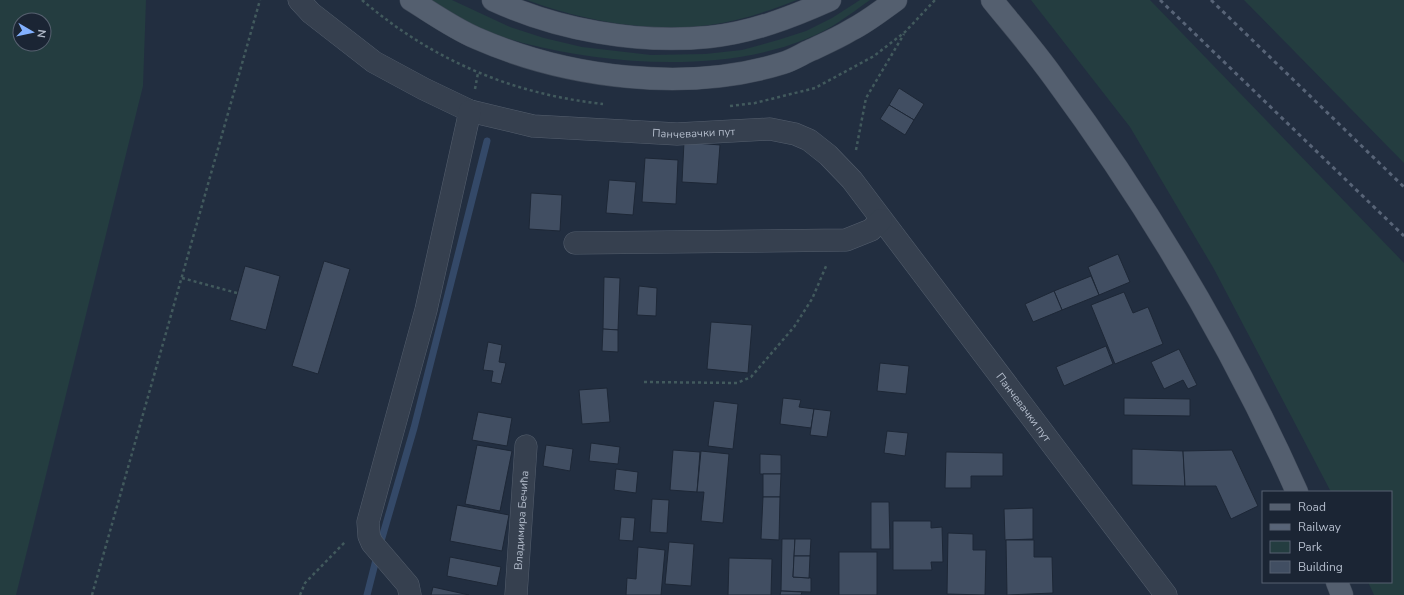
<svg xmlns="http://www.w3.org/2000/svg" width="1404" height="595" viewBox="0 0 1404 595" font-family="'Nunito Sans',sans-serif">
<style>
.green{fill:#243d40;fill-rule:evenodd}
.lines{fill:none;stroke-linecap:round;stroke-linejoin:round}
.stream{stroke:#344968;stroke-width:7}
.building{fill:#414e62;stroke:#1d2736}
.minor-casing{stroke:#545e6d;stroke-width:23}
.major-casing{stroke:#3f4958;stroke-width:23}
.path{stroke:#425a5d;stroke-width:2.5;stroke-dasharray:3 3;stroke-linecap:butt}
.minor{stroke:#36404f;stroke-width:22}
.major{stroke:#545f6f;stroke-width:22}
.rail{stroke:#586477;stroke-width:3;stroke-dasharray:4 4;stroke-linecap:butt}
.labels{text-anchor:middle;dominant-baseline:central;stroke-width:3;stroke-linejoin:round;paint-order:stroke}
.street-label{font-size:11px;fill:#b2bbca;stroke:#1b2534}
</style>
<rect width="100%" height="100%" fill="#222e40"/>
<g class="green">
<path d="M0 0H146L143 86 16 595H0ZM20 20H44V44H20Z"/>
<path d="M431 0H452L510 27 544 38 582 47 651 55 705 54 742 50 778 40 806 31 832 18 860 0H870C849 15 830 30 806 39 723 73 608 65 523 43 512 39 499 37 488 33 468 25 449 12 431 0Z"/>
<path d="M527 0H797C769 11 739 21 710 25 651 33 583 21 527 0Z"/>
<path d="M1031 0H1150L1404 263V595H1374L1368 582H1391V492H1331L1214 269 1130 127Z"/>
<path d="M1244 0H1404V163Z"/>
</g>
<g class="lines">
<path class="stream" d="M367 595 379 548 414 428 487 141"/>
</g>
<g class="building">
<path d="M899 88 924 104 914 120 889 105Z"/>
<path d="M889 105 914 120 905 135 880 119Z"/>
<path d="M684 142 720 145 717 184 682 182Z"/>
<path d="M645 158 678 160 676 204 642 202Z"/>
<path d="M609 180 636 182 633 215 606 213Z"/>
<path d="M531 193 562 195 560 231 529 229Z"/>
<path d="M1118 254 1130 282 1099 295 1088 267Z"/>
<path d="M324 261 350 269 318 374 292 366Z"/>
<path d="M245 266 280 276 266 330 230 320Z"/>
<path d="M1091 276 1099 295 1062 310 1054 291Z"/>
<path d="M604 277 620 278 618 330 603 329Z"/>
<path d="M639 286 657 288 656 316 637 315Z"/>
<path d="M1054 291 1062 310 1033 322 1025 304Z"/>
<path d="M1124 292 1133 313 1148 307 1163 344 1115 364 1091 305Z"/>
<path d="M711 322 752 325 748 373 707 369Z"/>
<path d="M603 329 618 330V352L602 351Z"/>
<path d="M488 342 502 345 499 362 506 363 501 384 491 382 493 371 483 370Z"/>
<path d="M1106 346 1113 364 1064 386 1056 367Z"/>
<path d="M1179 349 1197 385 1188 389 1183 380 1164 389 1151 362Z"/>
<path d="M880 363 909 366 906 394 877 391Z"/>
<path d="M607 388 610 422 582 424 579 390Z"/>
<path d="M783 398 801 400 799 407 814 409 811 428 780 424Z"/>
<path d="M1124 398 1190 399V416L1124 415Z"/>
<path d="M714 401 738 404 733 449 708 446Z"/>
<path d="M814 409 831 411 827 437 810 435Z"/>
<path d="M478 412 512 418 507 446 472 440Z"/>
<path d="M887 431 908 433 905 456 884 453Z"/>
<path d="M591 443 620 447 618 464 589 461Z"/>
<path d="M477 445 512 451 500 511 465 504Z"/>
<path d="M546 445 573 449 570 471 543 466Z"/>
<path d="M1132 449 1183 451 1185 486 1132 485Z"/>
<path d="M673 450 700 452 697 492 670 490Z"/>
<path d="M1232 450 1258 506 1231 519 1216 486H1185L1183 451Z"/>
<path d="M701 451 729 454 723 523 701 521 704 492H697Z"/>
<path d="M946 452 1003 453V476H971V488H945Z"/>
<path d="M760 454 781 455V474H760Z"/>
<path d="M616 469 638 472 636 493 614 490Z"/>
<path d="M763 474H781L780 497H763Z"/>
<path d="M763 497H780L779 540 761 539Z"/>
<path d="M652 499 669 500 667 533 650 532Z"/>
<path d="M871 502H889L890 549H871Z"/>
<path d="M457 505 509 515 502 551 450 541Z"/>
<path d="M1033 508V539L1005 540 1004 509Z"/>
<path d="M621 517 635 518 633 541 619 540Z"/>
<path d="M893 521H931V528L942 527 943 562H931L932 570H893Z"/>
<path d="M948 533 973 534V550H986L985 595 947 594Z"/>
<path d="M782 539H795L793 577 811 578V592L781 591Z"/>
<path d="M795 539H811L810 556H794Z"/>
<path d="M1006 540H1034V557H1052L1053 593 1007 595Z"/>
<path d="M669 542 694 544 691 586 665 584Z"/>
<path d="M638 547 665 550 661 595H626L627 578 636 579Z"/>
<rect x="839" y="552" width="38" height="43"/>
<path d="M794 556H810L809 578 793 577Z"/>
<path d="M450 557 501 567 497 586 447 576Z"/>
<path d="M729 558 772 559 771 595H728Z"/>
<path d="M433 587 469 595H431Z"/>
<path d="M781 591 802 592 801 595H780Z"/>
</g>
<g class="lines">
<defs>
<g id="minor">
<path id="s1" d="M299 0 311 13 374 62 424 89 470 111 533 126 677 134 770 129 795 134 809 140 828 155 852 180 1166 595"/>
<path d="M575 243 846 240 871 230 881 220"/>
<path d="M410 595 408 585 372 543 369 536 368 522 426 310 470 111"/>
<path id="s2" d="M516 595 526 446"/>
</g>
<g id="major">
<path d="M411 0C432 13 453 28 476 38 567 78 687 93 783 63 793 60 802 54 811 50 824 44 838 38 851 30 867 22 882 10 896 0"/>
<path d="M493 0C558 30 637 44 709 37 751 33 792 17 830 0"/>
<path d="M992 0C1013 26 1035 51 1054 78 1149 207 1232 346 1297 492"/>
<path d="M1337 582 1342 595"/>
</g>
</defs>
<use href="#minor" class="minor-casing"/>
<use href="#major" class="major-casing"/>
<g class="path">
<path d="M362 0C432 60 512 94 603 104"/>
<path d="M475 89 478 73"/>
<path d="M730 106 755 103 815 88 874 56 905 32 935 0"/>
<path d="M856 150 866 98 904 34"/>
<path d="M182 278 237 293"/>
<path d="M644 382 737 383 751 377 794 327 812 299 827 264"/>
<path d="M92 595 260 0"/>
<path d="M300 595 305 583 346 541"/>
</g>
<use href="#minor" class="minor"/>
<use href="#major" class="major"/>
<g class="rail">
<path d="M1160 0 1404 236"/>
<path d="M1211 0 1404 187"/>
</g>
</g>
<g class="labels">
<g class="street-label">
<text stroke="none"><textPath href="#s1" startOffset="431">Панчевачки пут</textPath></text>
<text stroke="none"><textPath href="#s1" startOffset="892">Панчевачки пут</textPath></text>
<text stroke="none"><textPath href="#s2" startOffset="75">Владимира Бечића</textPath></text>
</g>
</g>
<rect x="1262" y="491" width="130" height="92" fill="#1b2534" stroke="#576170"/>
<rect x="1270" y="504" width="20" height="6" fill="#545f6f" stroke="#576170"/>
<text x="1298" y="511" font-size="12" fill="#b2bbca">Road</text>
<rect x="1270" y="524" width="20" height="6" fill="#586477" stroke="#576170"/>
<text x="1298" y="531" font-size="12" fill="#b2bbca">Railway</text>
<rect x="1270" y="541" width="20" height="12" fill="#243d40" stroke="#576170"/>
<text x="1298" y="551" font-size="12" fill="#b2bbca">Park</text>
<rect x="1270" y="561" width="20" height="12" fill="#414e62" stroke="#576170"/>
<text x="1298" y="571" font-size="12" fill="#b2bbca">Building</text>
<g transform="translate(32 32) rotate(99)"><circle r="19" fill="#1b2534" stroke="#576170"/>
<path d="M0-3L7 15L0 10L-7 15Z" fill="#83b1ff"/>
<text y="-6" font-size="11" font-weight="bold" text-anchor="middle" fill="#b2bbca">N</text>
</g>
</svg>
